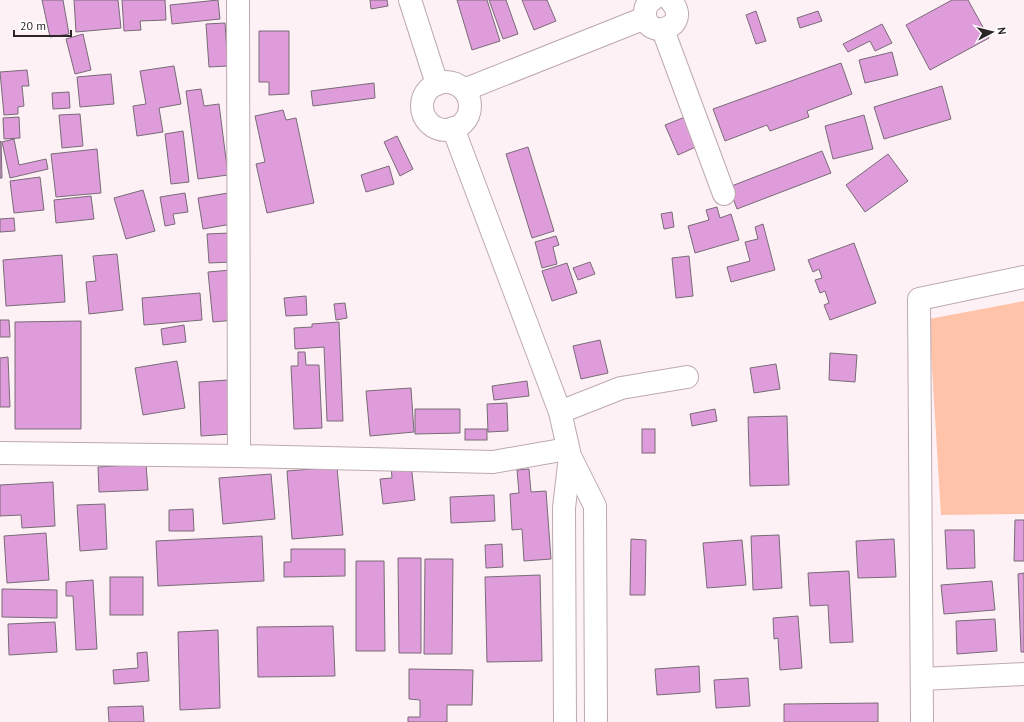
<svg xmlns="http://www.w3.org/2000/svg" width="1024" height="722" viewBox="0 0 1024 722" font-family="'PT Sans',sans-serif">
<style>
.grass{fill:#ffc3aa}
.building{fill:#de9dda;stroke:#786b77}
.lines{fill:none;stroke-linecap:round;stroke-linejoin:round}
.minor-casing{stroke:#bda9b0;stroke-width:24}
.major-casing{stroke:#bda9b0;stroke-width:24}
.minor{stroke:#fff;stroke-width:22}
.major{stroke:#fff;stroke-width:22}
</style>
<rect width="100%" height="100%" fill="#fef1f6"/>
<path class="grass" d="M1024 301V514L941 515 929 319Z"/>
<g class="building">
<path d="M42 0H63L69 34 50 37Z"/>
<path d="M74 0H118L121 28 76 32Z"/>
<path d="M122 0H165L166 20 140 21 141 30 124 31Z"/>
<path d="M218 0 220 19 172 24 170 5Z"/>
<path d="M370 0H387L388 6 371 9Z"/>
<path d="M457 0H487L500 41 472 50Z"/>
<path d="M489 0H506L518 34 503 39Z"/>
<path d="M522 0H547L556 21 534 30Z"/>
<path d="M952 0H968L989 38 930 70 906 25Z"/>
<path d="M756 11 766 41 756 44 746 15Z"/>
<path d="M818 11 822 21 800 28 797 18Z"/>
<path d="M225 23 228 66 209 67 206 24Z"/>
<path d="M882 24 892 43 875 51 870 41 848 52 843 44Z"/>
<path d="M259 31H289V94L269 95V82H259Z"/>
<path d="M83 34 91 70 75 74 66 39Z"/>
<path d="M892 52 898 75 865 83 859 60Z"/>
<path d="M841 63 852 94 807 111 809 117 770 131 767 125 725 141 713 109Z"/>
<path d="M174 66 181 104 159 108 163 132 137 136 133 106 146 104 140 71Z"/>
<path d="M27 70 29 86H22L24 106 18 107V114L4 115 0 72Z"/>
<path d="M111 74 114 104 80 107 77 77Z"/>
<path d="M374 83 375 98 313 106 311 91Z"/>
<path d="M942 86 951 119 884 139 874 107Z"/>
<path d="M201 89 204 106 219 104 228 175 198 179 186 91Z"/>
<path d="M69 92 70 108 53 109 52 93Z"/>
<path d="M283 110 286 120 296 118 314 203 267 213 256 164 265 162 255 116Z"/>
<path d="M80 114 83 146 62 148 59 115Z"/>
<path d="M864 115 873 149 833 159 825 126Z"/>
<path d="M19 117 20 138 4 139 3 118Z"/>
<path d="M685 117 698 146 678 155 665 125Z"/>
<path d="M183 131 189 182 171 184 165 134Z"/>
<path d="M397 136 413 169 400 176 384 142Z"/>
<path d="M14 139 19 165 46 159 48 169 10 178 2 142Z"/>
<path d="M1 141 2 178H0V142Z"/>
<path d="M528 147 554 231 532 238 506 154Z"/>
<path d="M97 149 101 193 56 197 51 154Z"/>
<path d="M822 151 831 173 737 209 729 187Z"/>
<path d="M888 154 908 181 865 212 846 185Z"/>
<path d="M389 166 394 184 366 192 361 175Z"/>
<path d="M40 177 44 210 14 213 10 181Z"/>
<path d="M143 190 155 231 126 239 114 198Z"/>
<path d="M185 193 188 212 173 214 175 224 165 226 160 197Z"/>
<path d="M228 193 232 224 203 229 198 198Z"/>
<path d="M91 196 94 219 56 223 54 200Z"/>
<path d="M717 207 720 218 731 214 739 240 695 253 688 226 709 220 706 210Z"/>
<path d="M672 212 674 227 664 229 661 214Z"/>
<path d="M14 218 15 231 0 232V219Z"/>
<path d="M763 224 775 270 731 282 727 267 750 261 745 242 758 239 755 227Z"/>
<path d="M229 233 231 262 209 263 207 234Z"/>
<path d="M556 236 559 245 553 247 557 264 542 268 535 242Z"/>
<path d="M854 243 876 303 830 320 824 305 829 303 825 291 820 293 815 280 822 278 819 269 813 272 808 260Z"/>
<path d="M117 254 123 310 89 314 86 282 96 281 93 256Z"/>
<path d="M62 255 65 302 6 306 3 260Z"/>
<path d="M689 256 693 296 676 298 672 258Z"/>
<path d="M590 262 595 274 578 280 573 268Z"/>
<path d="M567 263 577 293 552 301 542 271Z"/>
<path d="M231 270 235 320 213 322 208 272Z"/>
<path d="M200 293 202 320 144 325 142 298Z"/>
<path d="M306 296 307 315 286 316 284 298Z"/>
<path d="M345 303 347 318 336 320 334 304Z"/>
<path d="M0 320H9L10 337H0Z"/>
<path d="M81 321V429H15V322Z"/>
<path d="M339 322 343 421H327L324 347 295 349 294 328 312 327V324Z"/>
<path d="M184 325 186 342 163 345 161 329Z"/>
<path d="M600 340 608 373 581 379 573 346Z"/>
<path d="M298 352H305L306 365H319L322 428 294 429 291 366H298Z"/>
<path d="M830 353 857 355 855 382 829 380Z"/>
<path d="M8 357 10 407H0V358Z"/>
<path d="M177 361 185 408 143 415 135 368Z"/>
<path d="M776 364 780 389 754 393 750 368Z"/>
<path d="M228 380 231 434 201 436 199 382Z"/>
<path d="M527 381 529 396 494 400 492 386Z"/>
<path d="M411 388 414 432 370 436 366 391Z"/>
<path d="M507 403 508 431 488 432 487 404Z"/>
<path d="M415 409H460V433L415 434Z"/>
<path d="M715 409 717 421 692 426 690 414Z"/>
<path d="M787 416 789 485 750 486 748 417Z"/>
<rect x="465" y="429" width="22" height="11"/>
<rect x="642" y="429" width="13" height="24"/>
<path d="M146 464 148 490 99 492 98 467Z"/>
<path d="M411 464 415 500 383 504 380 479 392 478 391 466Z"/>
<path d="M337 467 343 535 292 539 287 471Z"/>
<path d="M529 469 531 492 546 491 551 559 524 561 522 529 512 530 510 494 519 493 517 470Z"/>
<path d="M271 474 275 519 223 524 219 478Z"/>
<path d="M53 482 55 526 22 528 21 515 0 516V485Z"/>
<path d="M494 495 495 521 451 523 450 497Z"/>
<path d="M105 504 107 549 80 551 77 505Z"/>
<path d="M193 509 194 531H169V510Z"/>
<path d="M1015 520H1024V561H1014Z"/>
<path d="M945 530H974L975 568 947 569Z"/>
<path d="M46 533 49 580 7 583 4 536Z"/>
<path d="M779 535 782 588 753 590 751 536Z"/>
<path d="M262 536 264 581 158 586 156 541Z"/>
<path d="M631 539 646 540 645 595H630Z"/>
<path d="M894 539 896 577 858 578 856 541Z"/>
<path d="M742 540 746 585 707 588 703 543Z"/>
<path d="M502 544 503 567 486 568 485 545Z"/>
<path d="M291 549H345V576L284 577V562H291Z"/>
<path d="M398 558H421V653H399Z"/>
<path d="M425 559H453L452 654H424Z"/>
<path d="M356 561H384L385 651H356Z"/>
<path d="M849 571 853 642 830 643 828 605 810 606 808 573Z"/>
<path d="M1024 573V652H1021L1018 574Z"/>
<path d="M540 575 542 661 487 662 485 577Z"/>
<rect x="110" y="577" width="33" height="38"/>
<path d="M93 580 97 649 76 650 73 596H66V582Z"/>
<path d="M992 581 995 610 944 614 941 585Z"/>
<path d="M2 589 57 590V618L2 617Z"/>
<path d="M798 616 802 668 780 670 778 638 774 639 773 618Z"/>
<path d="M995 619 997 651 957 654 956 621Z"/>
<path d="M55 622 57 652 9 655 8 624Z"/>
<path d="M333 626 335 676 258 677 257 627Z"/>
<path d="M218 630 220 708 180 710 178 632Z"/>
<path d="M147 652 149 681 114 684 113 670 138 668 137 653Z"/>
<path d="M699 666 700 692 657 695 655 669Z"/>
<path d="M409 669 473 670 472 705H447V722H408V717H420V700L409 699Z"/>
<path d="M748 678 750 706 716 708 714 680Z"/>
<path d="M878 703V722H784V704Z"/>
<path d="M143 706 144 722H109L108 707Z"/>
</g>
<g class="lines">
<defs>
<g id="minor">
<path d="M238 0 239 456"/>
<path d="M410 0 437 84"/>
<path d="M663 30 724 194"/>
<circle cx="446" cy="106" r="24"/>
<path d="M464 90 645 18"/>
<path d="M453 128 560 412 570 456 595 506 596 722"/>
<path d="M560 412 621 388 687 377"/>
<path d="M0 453 239 456 493 462 567 449"/>
<path d="M922 679 1024 674"/>
<path d="M565 722 564 508 570 456"/>
<path d="M922 722 919 299 1024 277"/>
</g>
<path id="major" d="M652 0C647 3 645 8 645 13 645 43 695 27 670 0"/>
</defs>
<use href="#minor" class="minor-casing"/>
<use href="#major" class="major-casing"/>
<use href="#minor" class="minor"/>
<use href="#major" class="major"/>
</g>
<g transform="translate(992 32) rotate(83)" stroke="#ffffff" stroke-width="3" paint-order="stroke">
<path d="M0-3L7 15L0 10L-7 15Z" fill="#2d2629"/>
<text y="-6" font-size="11" font-weight="bold" text-anchor="middle" fill="#2d2629">N</text>
</g>
<path d="M14 30v6h57v-6" fill="none" stroke="#2d2629" stroke-width="2"/>
<text x="20" y="30" font-size="12" fill="#2d2629" stroke="#ffffff" stroke-width="3" paint-order="stroke">20 m</text>
</svg>
